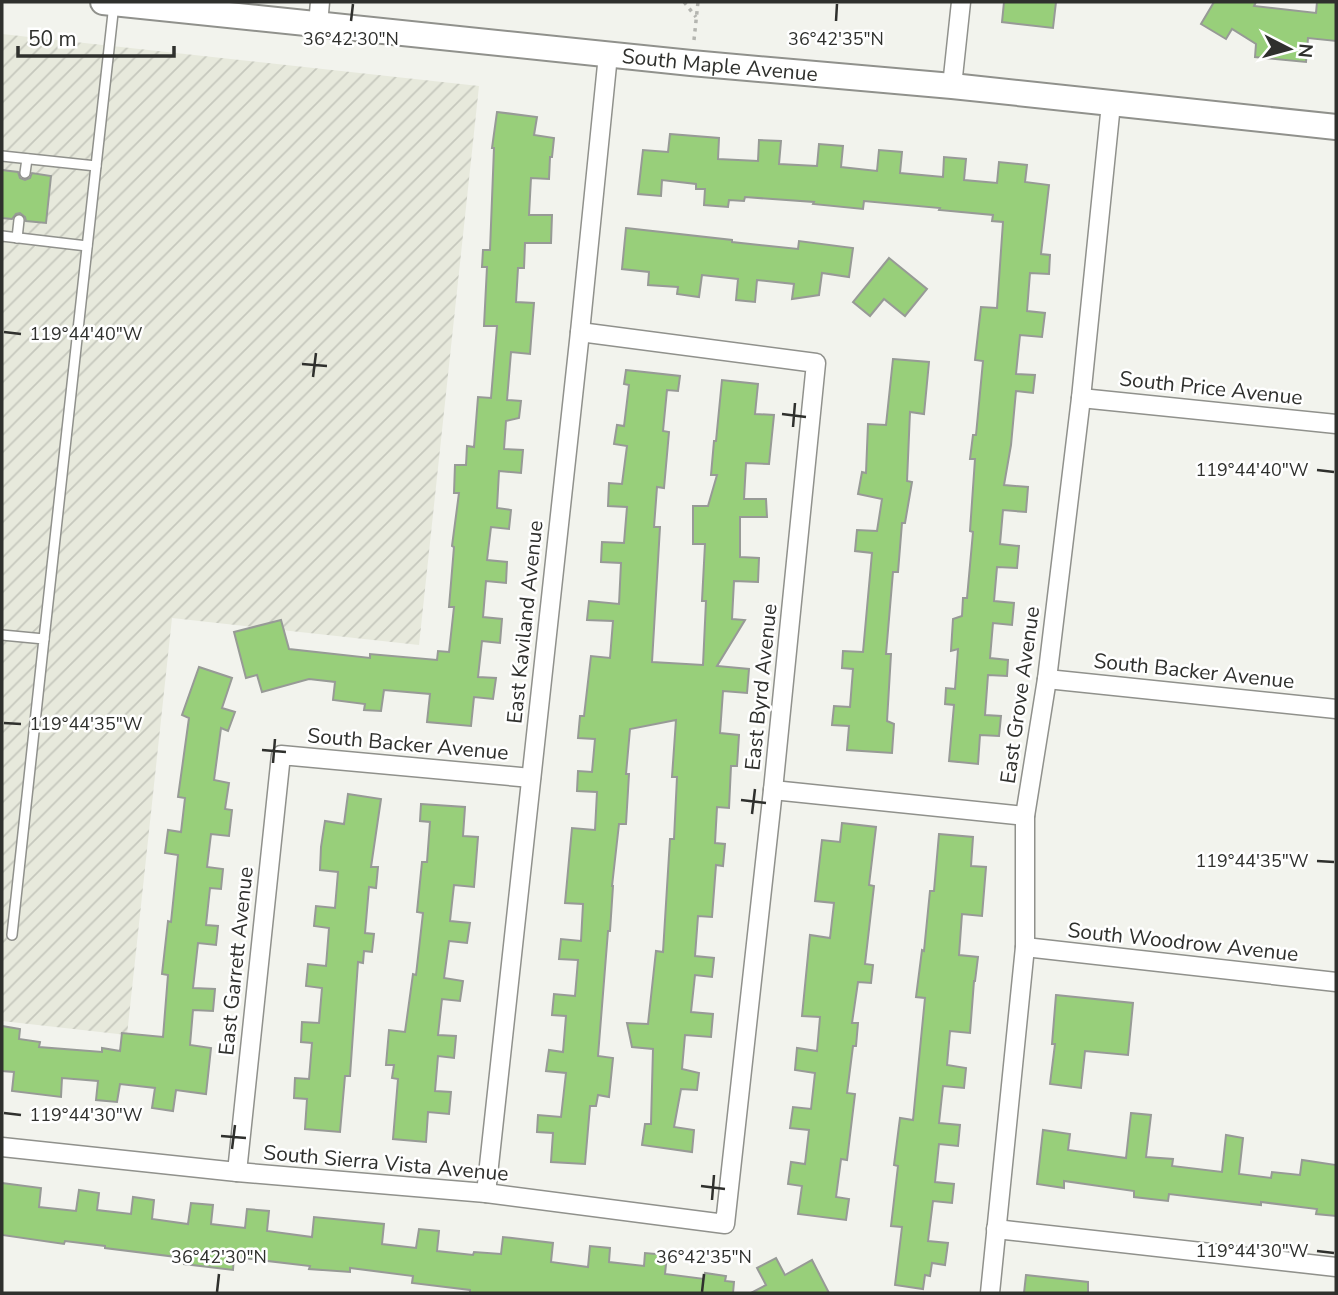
<svg xmlns="http://www.w3.org/2000/svg" width="1338" height="1295" viewBox="0 0 1338 1295" font-family="'Nunito Sans',sans-serif">
<style>
.industrial{fill:url(#industrial-furrows)}
.building{fill:#98cf7a;stroke:#979a96;stroke-width:2}
.lines{fill:none;stroke-linecap:round;stroke-linejoin:round}
.service-casing{stroke:#90918c;stroke-width:12}
.minor-casing{stroke:#90918c;stroke-width:21}
.secondary-casing{stroke:#90918c;stroke-width:28}
.path{stroke:#b4b5b0;stroke-width:3.5;stroke-dasharray:3.5 5;stroke-linecap:butt}
.service{stroke:#fff;stroke-width:9}
.minor{stroke:#fff;stroke-width:18}
.secondary{stroke:#fff;stroke-width:24}
.ticks{fill:none;stroke:#2f302d;stroke-width:2.5}
.labels{text-anchor:middle;dominant-baseline:central;stroke-width:5;stroke-linejoin:round;paint-order:stroke}
.street-label{font-size:21px;fill:#2f302d;stroke:#fff}
.ticks-label{font-size:18px;text-anchor:middle;fill:#2f302d;stroke:#fff;stroke-width:5;stroke-linejoin:round;paint-order:stroke}
</style>
<defs>
<pattern id="industrial-furrows" width="10" height="10" patternUnits="userSpaceOnUse" patternTransform="scale(1.75)"><rect width="10" height="10" fill="#e7e9dc"/><path d="M-1 1l2-2M0 10L10 0M9 11l2-2" fill="none" stroke="#c6c8bd"/></pattern>
</defs>
<rect width="100%" height="100%" fill="#f2f3ed"/>
<path class="industrial" d="M2 34 479 86 419 645 172 618 127 1035 2 1021Z"/>
<g class="building">
<path d="M1004 2H1056L1053 28 1002 22Z"/>
<path d="M1214 2H1256L1254 6 1316 13 1317 2H1336V41L1308 38 1306 62 1255 57 1256 44 1232 29 1226 39 1201 24Z"/>
<path d="M497 112 537 117 534 135 554 138 552 157H550L549 179 531 178 529 215H552L551 243H525L524 268H518L516 302 534 303 532 328 530 354 511 352 507 400 521 401 519 418 506 421 504 449 523 450 521 473 499 471 497 508 511 510 509 529 491 527 487 560 507 562 506 583 486 581 483 617 502 619 500 643 482 641 478 677 496 678 493 699 474 697 471 726 427 722 430 694 384 690 381 711 364 710 365 704 333 700 335 682 309 679 262 692 257 675 246 678 234 632 281 620 289 649 370 658V654L437 660 438 651 449 652 454 607H449L454 547 452 546 459 493H454L455 465H466L467 446 474 447 478 397 491 398 497 326H484L487 267H482L483 250H490L494 148H492Z"/>
<path d="M670 134 719 138 718 159 758 161 759 140 781 141 779 164 817 166 819 144 843 146 841 167 877 171 879 150 902 152 900 173 943 177 944 157 966 159 964 180 997 183 999 162 1027 165 1025 182 1049 185 1041 254 1050 255 1049 274 1030 273 1027 311 1045 313 1042 337 1020 335 1016 374 1035 375 1033 393 1016 391 1011 445 1004 485 1028 487 1026 512 1003 510 1000 544 1019 546 1017 568 997 567 994 601 1014 603 1012 625 993 623 990 658 1008 660 1007 676 988 675 985 715 1001 716 999 736 980 735 978 764 949 761 954 705 945 704 946 688 955 689 958 649 951 651 953 619 962 616 963 598H967L973 532 970 531 975 459H970L973 435H976L983 361 975 360 981 307 997 308 1003 222 992 221 993 215 939 210 940 208 864 201 863 209 813 204 814 202 745 197 744 201 729 200 728 207 704 205 705 189H696V184L662 180 661 196 638 194 643 150 668 152Z"/>
<path d="M2 170 18 172 20 178 25 180 30 178 32 173 51 176 46 223 26 221 25 217 20 213 16 214 12 219 2 218Z"/>
<path d="M626 228 732 240V242L798 249 799 241 853 248 849 277 822 273 819 295 792 299 794 284 757 280 755 302 736 300 738 279 702 275 699 297 677 294 678 287 648 285 649 272 622 269Z"/>
<path d="M889 258 927 289 905 316 884 299 870 316 853 302Z"/>
<path d="M893 359 929 362 924 414 910 412 907 481 912 482 905 523H902L898 572H893L886 654H891L887 721 894 724 892 753 847 750 849 726 832 725 834 706 850 707 853 669 842 668 843 651 863 652 872 553 855 551 857 530 877 531 882 499 858 494 862 472 866 473 868 424 886 425Z"/>
<path d="M626 370 680 376 678 391 667 390 663 431 669 432 664 488 657 487 654 527H660L652 662 703 665 706 601H702L705 544H693V506H708L717 475H711L714 441H716L722 380 758 384 755 414 774 415 769 464 746 463 744 499H766L767 517H740V557L759 558 758 582 734 581 732 619 745 620 717 666 749 669 747 693 723 691 720 733 739 735 737 766H731L729 808 717 807 715 843 725 844 723 866 716 865 712 917 698 916 695 956 714 958 712 977 695 975 691 1012 713 1014 711 1037 685 1035 682 1069 699 1073 697 1090 681 1089 674 1127 694 1130 692 1152 642 1145 645 1124H651L653 1049 632 1047 627 1023 648 1024 656 951 663 952 670 839H674L677 777H672L676 720 630 729 626 774H629L626 824H619L612 886H613L610 931H608L598 1056 613 1058 609 1097 598 1095 596 1106H590L585 1164 551 1162 553 1133 537 1132 538 1115 561 1117 566 1073 546 1071 549 1050 563 1052 566 1016 552 1015 554 994 575 996 578 960 559 959 561 939 581 941 583 904 565 903 572 828 595 830 597 792 577 791 578 771 592 772 595 739 578 738 580 716H584L591 656 610 658 613 621 587 620 589 601 619 604 621 563 601 562 602 542 624 543 627 507 608 506 609 483 622 484 627 446 614 444 617 425 624 426 629 385 624 384Z"/>
<path d="M199 667 232 678 222 708 235 712 228 731 221 728 214 780 229 783 225 809 232 810 229 836 211 834 207 867 223 869 221 889 210 888 206 925 218 926 216 945 198 943 193 988 215 989 213 1011 193 1010 190 1045 211 1048 206 1094 176 1090 173 1111 152 1108 155 1088 120 1084 117 1102 96 1100 98 1081 62 1078 61 1097 12 1091 14 1072 2 1071V1026L20 1029 19 1039 40 1042 39 1047 102 1052V1048L120 1051 122 1033 163 1037 168 975 162 974 168 921 171 922 178 855 165 853 168 830 181 832 185 798 178 797 189 718 182 715Z"/>
<path d="M348 794 381 799 371 867H378L376 888 369 887 365 933 374 934 372 952 364 951 363 963 358 962 350 1076H345L340 1132 305 1129 307 1099 294 1098 295 1078 309 1079 312 1043 301 1042 302 1022 319 1023 322 988 306 986 308 964 326 966 329 928 314 926 316 906 335 908 338 872 320 870 321 847 325 821 344 824Z"/>
<path d="M421 804 465 807 463 836 478 837 474 887 454 885 450 921 470 923 467 943 449 941 444 978 463 981 460 1001 442 999 438 1035 456 1036 454 1058 438 1056 435 1091 451 1092 449 1114 428 1112 426 1142 393 1139 398 1079 392 1078 394 1065H386L389 1030 405 1032 413 974 416 975 423 913 417 912 422 862H427L430 822 420 821Z"/>
<path d="M842 823 876 827 869 885 874 886 865 964 873 965 871 983 858 982 852 1023H858L856 1046H853L847 1093 855 1094 847 1160 841 1159 836 1197 849 1199 846 1220 798 1214 802 1186 788 1184 791 1162 805 1164 809 1130 790 1128 793 1107 811 1109 815 1073 795 1070 797 1048 817 1051 820 1017 802 1016 810 935 830 938 834 903 815 901 822 840 840 842Z"/>
<path d="M939 834 973 837 971 866 986 867 982 916 962 914 959 955 978 957 975 981H974L970 1033 950 1031 947 1065 966 1068 964 1088 943 1086 939 1123 960 1125 958 1146 939 1144 935 1182 954 1184 952 1203 933 1201 928 1241 948 1243 945 1265 932 1263 930 1276 925 1275 923 1289 895 1285 902 1227 891 1226 898 1166 894 1165 900 1118 913 1120 925 998 916 997 922 950 924 951 930 891H934Z"/>
<path d="M1056 995 1133 1003 1128 1055 1085 1051 1081 1088 1050 1084 1055 1044H1052Z"/>
<path d="M1131 1113 1151 1115 1146 1157 1173 1159 1172 1166 1222 1172 1226 1135 1243 1138 1239 1174 1271 1178 1272 1172 1300 1175 1302 1160 1336 1165V1216L1316 1214 1317 1209 1261 1202V1205L1169 1194 1168 1201 1134 1197V1191L1064 1181V1188L1037 1184 1043 1130 1070 1134 1068 1150 1126 1158Z"/>
<path d="M2 1183 41 1188 39 1207 76 1211 79 1190 99 1193 97 1210 131 1214 133 1197 154 1200 152 1219 188 1224 191 1203 213 1205 211 1224 245 1228 247 1209 269 1211 267 1231 312 1237 314 1217 384 1224 382 1244 416 1248 419 1229 439 1231 437 1251 473 1255 474 1252 501 1254 503 1237 553 1243 551 1262 588 1267 590 1246 610 1248 609 1262 644 1266 645 1253 667 1255 665 1274 704 1279 705 1273 726 1276 725 1281 734 1282 733 1293H470V1290L412 1283 413 1276 350 1268V1272L309 1269 310 1266 234 1257 233 1270 184 1264V1258L105 1248V1246L65 1241 64 1244 2 1235Z"/>
<path d="M776 1258 785 1275 812 1260 829 1293H751L766 1285 757 1268Z"/>
<path d="M1026 1275 1088 1282V1293H1024Z"/>
</g>
<g class="lines">
<defs>
<g id="service">
<path d="M2 156 96 166 114 4"/>
<path d="M25 173 27 159"/>
<path d="M2 236 87 246"/>
<path d="M17 238 19 220"/>
<path d="M2 635 44 639 12 935"/>
<path d="M44 639 96 166"/>
</g>
<g id="minor">
<path d="M318 24 320 2"/>
<path d="M952 86 961 2"/>
<path d="M1081 398 1336 424"/>
<path d="M1047 679 1336 709"/>
<path d="M773 790 1025 816"/>
<path d="M1025 947 1336 982"/>
<path d="M2 1147 237 1172 486 1193 725 1224 773 790 816 363 580 332"/>
<path d="M237 1172 281 755 531 778"/>
<path d="M486 1193 580 332 608 55"/>
<path d="M996 1229 1336 1267"/>
<path d="M990 1293 1025 947V816L1047 679 1081 398 1111 104"/>
</g>
<g id="secondary">
<path id="s1" d="M103 2 691 63 952 86 1336 127"/>
</g>
</defs>
<use href="#service" class="service-casing"/>
<use href="#minor" class="minor-casing"/>
<use href="#secondary" class="secondary-casing"/>
<g class="path">
<path d="M684 2 696 17"/>
<path d="M694 40 698 2"/>
</g>
<use href="#service" class="service"/>
<use href="#minor" class="minor"/>
<use href="#secondary" class="secondary"/>
</g>
<path class="ticks" d="M351 21 353 4M836 21 837 4M4 332 21 334M302 364 327 366M313 377 316 353M782 414 806 417M793 427 795 403M1317 470 1334 472M4 723 21 724M262 750 286 752M273 763 275 739M741 800 766 803M752 814 755 789M1317 861 1334 862M4 1113 21 1115M221 1136 246 1138M232 1149 235 1125M701 1186 725 1189M712 1200 714 1175M1317 1251 1334 1253M217 1292 219 1274M702 1292 704 1274"/>
<g class="labels">
<g class="street-label">
<text stroke="none"><textPath href="#s1" startOffset="620">South Maple Avenue</textPath></text>
<text transform="translate(1211 388) rotate(6)">South Price Avenue</text>
<text transform="translate(525 622) rotate(-84)">East Kaviland Avenue</text>
<text transform="translate(1194 671) rotate(6)">South Backer Avenue</text>
<text transform="translate(761 687) rotate(-84)">East Byrd Avenue</text>
<text transform="translate(1020 695) rotate(-82)">East Grove Avenue</text>
<text transform="translate(408 744) rotate(5)">South Backer Avenue</text>
<text transform="translate(1183 942) rotate(6)">South Woodrow Avenue</text>
<text transform="translate(236 961) rotate(-84)">East Garrett Avenue</text>
<text transform="translate(386 1163) rotate(5)">South Sierra Vista Avenue</text>
</g>
</g>
<g class="ticks-label">
<text x="351" y="45">36°42'30"N</text>
<text x="836" y="45">36°42'35"N</text>
<text x="86" y="340">119°44'40"W</text>
<text x="1252" y="476">119°44'40"W</text>
<text x="86" y="730">119°44'35"W</text>
<text x="1252" y="867">119°44'35"W</text>
<text x="86" y="1121">119°44'30"W</text>
<text x="1252" y="1257">119°44'30"W</text>
<text x="219" y="1263">36°42'30"N</text>
<text x="704" y="1263">36°42'35"N</text>
</g>
<rect width="1338" height="1295" fill="none" stroke="#2f302d" stroke-width="7"/>
<g transform="translate(1289 49) rotate(96)" stroke="#ffffff" stroke-width="5" paint-order="stroke">
<path d="M0-5L12 26L0 18L-12 26Z" fill="#2f302d"/>
<text y="-10" font-size="19" font-weight="bold" text-anchor="middle" fill="#2f302d">N</text>
</g>
<path d="M18 46v10h156v-10" fill="none" stroke="#2f302d" stroke-width="3.5"/>
<text x="28" y="46" font-size="21" fill="#2f302d" stroke="#ffffff" stroke-width="5" paint-order="stroke">50 m</text>
</svg>
